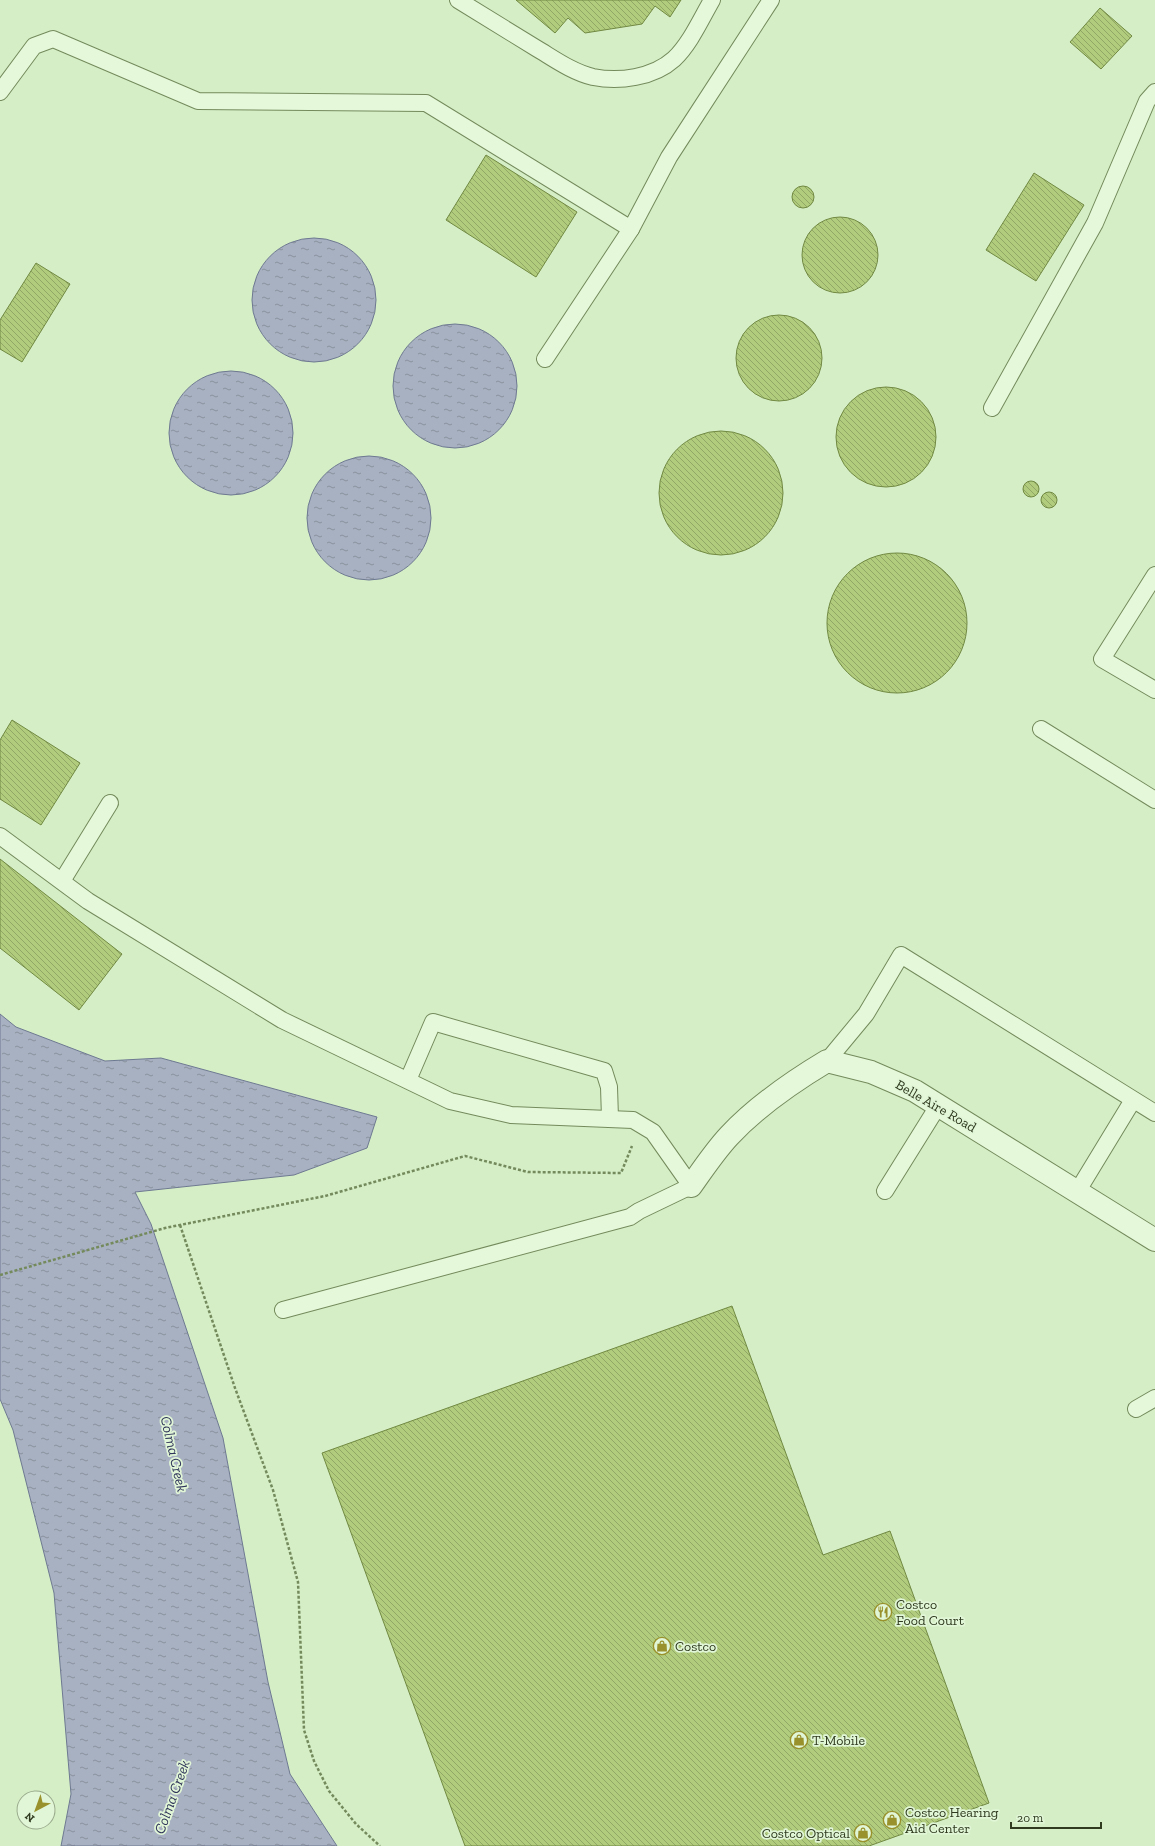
<svg xmlns="http://www.w3.org/2000/svg" width="1155" height="1846" viewBox="0 0 1155 1846" font-family="'Zilla Slab',serif">
<style>
.water{fill:url(#water-ripples);stroke:#6e7991}
.building{fill:url(#building-back-hatch);stroke:#718942}
.lines{fill:none;stroke-linecap:round;stroke-linejoin:round}
.service-casing{stroke:#748a5c;stroke-width:18}
.minor-casing{stroke:#748a5c;stroke-width:24}
.path{stroke:#748a5c;stroke-width:2.5;stroke-dasharray:3 2;stroke-linecap:butt}
.service{stroke:#e5f9da;stroke-width:16}
.minor{stroke:#e5f9da;stroke-width:22}
.labels{text-anchor:middle;dominant-baseline:central;stroke-width:3.5;stroke-linejoin:round;paint-order:stroke}
.street-label{font-size:14px;fill:#2f3a1f;stroke:#e1f6d6}
.poi-label{font-size:14px;fill:#2f3a1f;stroke:#e1f6d6;text-anchor:start}
.water-label{font-size:15px;font-style:italic;fill:#2f345a;stroke:#e1f6d6}
</style>
<defs>
<pattern id="water-ripples" width="26" height="14" patternUnits="userSpaceOnUse"><rect width="26" height="14" fill="#a8b1c2"/><path d="M2 4q2-2 4 0t4 0M15 11q2-2 4 0t4 0" fill="none" stroke="#89919d"/></pattern>
<pattern id="building-back-hatch" width="6" height="6" patternUnits="userSpaceOnUse"><rect width="6" height="6" fill="#b0cc7c"/><path d="M-1 5l2 2M0 0l6 6M5-1l2 2" fill="none" stroke="#90a765"/></pattern>
</defs>
<rect width="100%" height="100%" fill="#d5eec6"/>
<g class="water">
<circle cx="314" cy="300" r="62"/>
<circle cx="455" cy="386" r="62"/>
<circle cx="231" cy="433" r="62"/>
<circle cx="369" cy="518" r="62"/>
<path d="M0 1014 16 1027 105 1061 161 1058 377 1117 367 1148 294 1175 135 1192 151 1224 223 1438 268 1682 290 1774 337 1846H61L71 1794 54 1593 13 1430 0 1399Z"/>
</g>
<g class="building">
<path d="M516 0H681L670 17 655 6 642 24 585 33 568 18 555 33Z"/>
<path d="M1100 8 1132 36 1101 69 1070 42Z"/>
<path d="M486 155 577 212 536 277 446 220Z"/>
<path d="M1034 173 1084 205 1036 281 986 250Z"/>
<circle cx="803" cy="197" r="11"/>
<circle cx="840" cy="255" r="38"/>
<path d="M36 263 70 284 22 362 0 349V320Z"/>
<circle cx="779" cy="358" r="43"/>
<circle cx="886" cy="437" r="50"/>
<circle cx="721" cy="493" r="62"/>
<circle cx="1031" cy="489" r="8"/>
<circle cx="1049" cy="500" r="8"/>
<circle cx="897" cy="623" r="70"/>
<path d="M12 720 80 763 41 825 0 799V740Z"/>
<path d="M0 859 122 954 79 1010 0 948Z"/>
<path d="M732 1306 823 1555 890 1531 989 1803 869 1846H465L322 1453Z"/>
</g>
<g class="lines">
<defs>
<g id="service">
<path d="M458 0C484 16 510 32 536 48 553 58 572 72 593 77 619 82 653 78 674 59 690 44 701 19 712 0"/>
<path d="M0 92 34 46 53 39 198 101 426 103 631 229 669 157 771 0"/>
<path d="M545 359 631 229"/>
<path d="M992 408 1095 223 1147 101 1155 92"/>
<path d="M1155 575 1102 659 1155 690"/>
<path d="M1041 729 1155 800"/>
<path d="M0 836 88 901 282 1020 450 1101 511 1115 633 1120 653 1132 691 1186 639 1211 630 1217 283 1310"/>
<path d="M62 881 110 803"/>
<path d="M827 1061 866 1014 901 955 1155 1113"/>
<path d="M408 1080 433 1022 604 1071 609 1087 610 1118"/>
<path d="M885 1191 938 1106"/>
<path d="M1077 1192 1133 1100"/>
<path d="M1136 1409 1155 1398"/>
</g>
<path id="minor" d="M691 1186C703 1169 715 1151 729 1136 757 1106 792 1082 827 1061L871 1072 915 1091 1155 1240"/>
</defs>
<use href="#service" class="service-casing"/>
<use href="#minor" class="minor-casing"/>
<g class="path">
<path d="M180 1225 235 1388 273 1490 298 1582 304 1730 314 1761 329 1791 356 1824 380 1846"/>
<path d="M0 1275 165 1228 325 1196 465 1156 528 1172 621 1173 632 1146"/>
</g>
<use href="#service" class="service"/>
<use href="#minor" class="minor"/>
</g>
<defs>
<symbol id="restaurant-ring" viewBox="-11 -11 22 22"><circle r="9.5" fill="#e1f6d6" stroke="#99912c" stroke-width="1.5"/><path d="M-5-6h1v4h1v-4h1v4h1v-4h1v5L-1.5 .5V6h-2V.5L-5-1ZM5-6V6H3V1.5H1.5Q1.5-4 5-6Z" fill="#99912c"/></symbol>
<symbol id="shop-ring" viewBox="-11 -11 22 22"><circle r="9.5" fill="#e1f6d6" stroke="#99912c" stroke-width="1.5"/><path d="M-5-2.5h2.3a2.7 3.5 0 0 1 5.4 0H5L5.5 6h-11ZM-1.5-2.5h3a1.5 2.3 0 0 0-3 0Z" fill="#99912c"/></symbol>
</defs>
<g fill-rule="evenodd">
<use href="#restaurant-ring" x="873" y="1602" width="20" height="20"/>
<use href="#shop-ring" x="652" y="1636" width="20" height="20"/>
<use href="#shop-ring" x="789" y="1730" width="20" height="20"/>
<use href="#shop-ring" x="882" y="1810" width="20" height="20"/>
<use href="#shop-ring" x="853" y="1823" width="20" height="20"/>
</g>
<g class="labels">
<g class="street-label">
<text transform="translate(936 1106) rotate(30)">Belle Aire Road</text>
</g>
<g class="poi-label">
<text x="896" y="1604">Costco<tspan x="896" dy="16">Food Court</tspan></text>
<text x="675" y="1646">Costco</text>
<text x="812" y="1740">T-Mobile</text>
<text x="905" y="1812">Costco Hearing<tspan x="905" dy="16">Aid Center</tspan></text>
<text x="850" y="1833" text-anchor="end">Costco Optical</text>
</g>
<g class="water-label">
<text transform="translate(174 1454) rotate(77)">Colma Creek</text>
<text transform="translate(172 1797) rotate(-70)">Colma Creek</text>
</g>
</g>
<g transform="translate(36 1810) rotate(221)"><circle r="19" fill="#e1f6d6" stroke="#9aab8d"/>
<path d="M0-3L7 15L0 10L-7 15Z" fill="#99912c"/>
<text y="-6" font-size="11" font-weight="bold" text-anchor="middle" fill="#2f3a1f">N</text>
</g>
<path d="M1011 1822v6h90v-6" fill="none" stroke="#2f3a1f" stroke-width="2"/>
<text x="1017" y="1822" font-size="12" fill="#2f3a1f" stroke="#e1f6d6" stroke-width="3" paint-order="stroke">20 m</text>
</svg>
